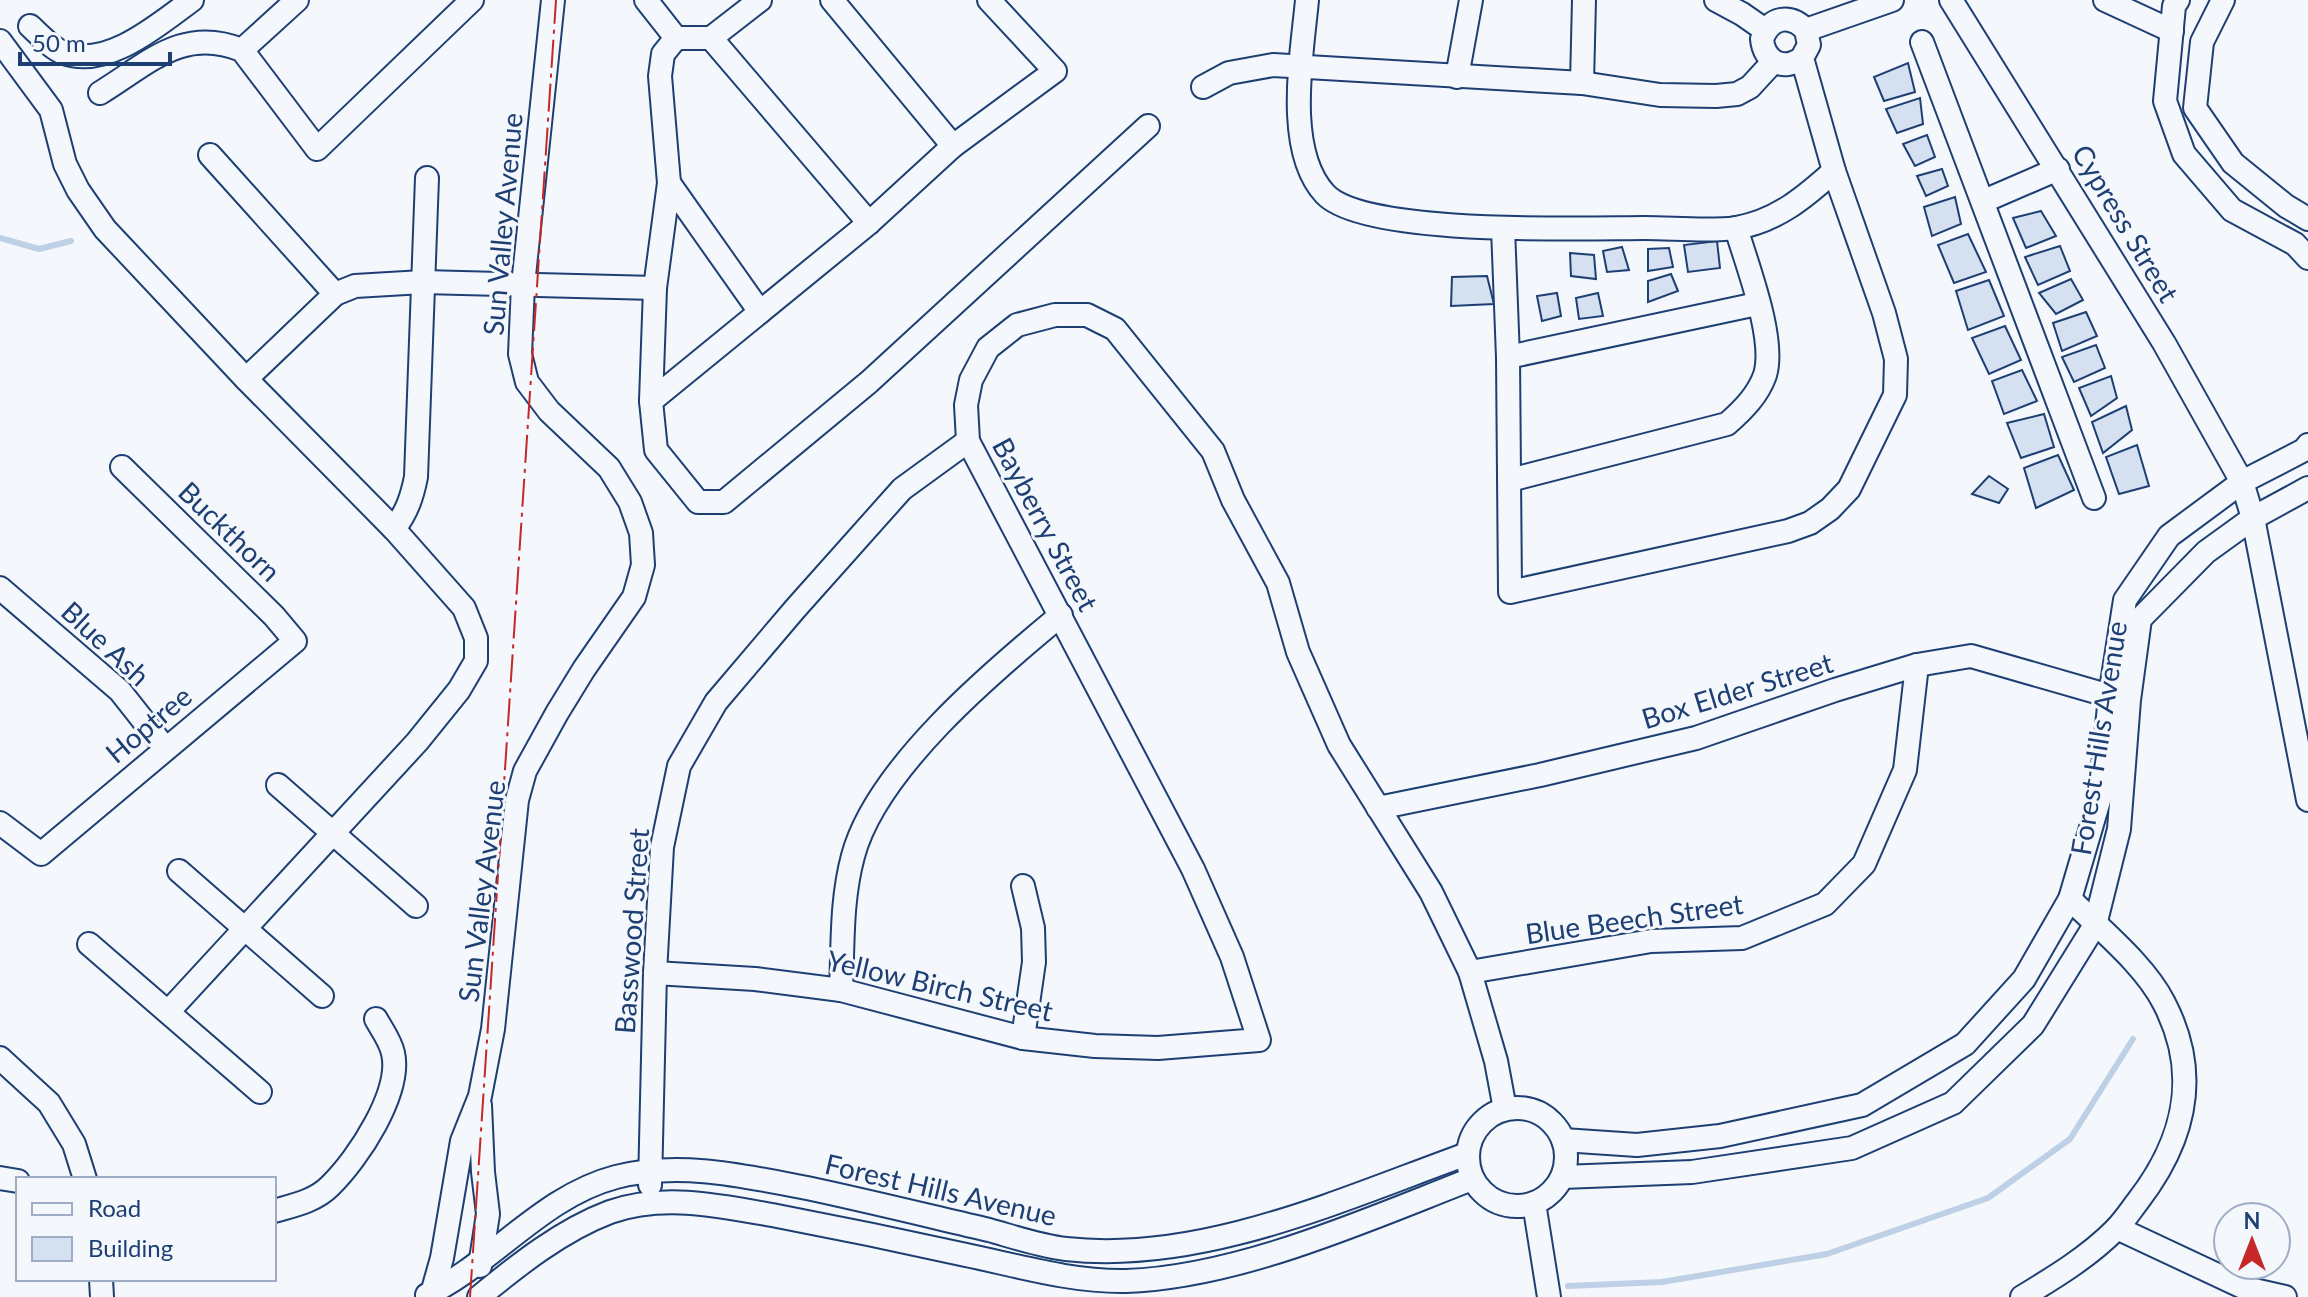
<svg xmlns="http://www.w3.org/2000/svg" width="2308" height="1297" viewBox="0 0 2308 1297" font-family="Lato,sans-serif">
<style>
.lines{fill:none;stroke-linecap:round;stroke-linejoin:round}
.stream{stroke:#bed0e5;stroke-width:6}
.building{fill:#d5e0f0;stroke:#1d3f73;stroke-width:2}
.minor-casing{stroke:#1d3f73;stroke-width:26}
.minor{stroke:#f4f7fb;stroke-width:22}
.power{stroke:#c62828;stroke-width:2;stroke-dasharray:28 6 4 6;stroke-linecap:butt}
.labels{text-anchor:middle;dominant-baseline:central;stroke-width:6;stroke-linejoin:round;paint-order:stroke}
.street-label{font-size:28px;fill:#1d3f73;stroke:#f4f7fb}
</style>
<rect width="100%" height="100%" fill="#f4f7fb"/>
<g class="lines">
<g class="stream">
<path d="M0 238 39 249 71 241"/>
<path d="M1568 1286 1662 1282 1827 1254 1988 1198 2070 1139 2133 1039"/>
</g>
</g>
<g class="building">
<path d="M1908 63 1915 92 1884 101 1874 77Z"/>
<path d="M1920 98 1923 124 1897 133 1886 109Z"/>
<path d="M1927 135 1935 157 1915 166 1903 144Z"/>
<path d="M1942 169 1948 186 1926 196 1917 176Z"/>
<path d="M1955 197 1961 224 1932 236 1924 207Z"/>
<path d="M2041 211 2056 236 2026 248 2013 218Z"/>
<path d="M1968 234 1986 272 1954 283 1938 245Z"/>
<path d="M1717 241 1720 268 1688 272 1684 245Z"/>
<path d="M2060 246 2070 271 2038 285 2025 257Z"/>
<path d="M1622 247 1629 270 1607 272 1603 251Z"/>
<path d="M1669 248 1673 267 1648 271V249Z"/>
<path d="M1570 253 1594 255 1596 279 1571 276Z"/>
<path d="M1671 274 1678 291 1648 302V281Z"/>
<path d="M1487 276 1494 304 1451 306 1452 277Z"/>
<path d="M2071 279 2083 300 2056 314 2039 293Z"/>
<path d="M1989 280 2004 316 1968 330 1956 291Z"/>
<path d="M1557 293 1561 316 1542 321 1537 296Z"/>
<path d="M1598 293 1603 316 1579 319 1576 298Z"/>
<path d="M2086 312 2097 336 2062 351 2053 323Z"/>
<path d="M2005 326 2021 360 1989 374 1972 338Z"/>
<path d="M2096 345 2105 368 2074 382 2062 357Z"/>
<path d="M2022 370 2037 401 2004 414 1992 381Z"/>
<path d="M2111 376 2117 398 2091 416 2079 388Z"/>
<path d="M2126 406 2132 430 2103 453 2092 422Z"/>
<path d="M2044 414 2054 447 2021 458 2007 423Z"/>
<path d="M2137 445 2149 486 2119 494 2106 457Z"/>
<path d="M2058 455 2074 490 2036 508 2024 468Z"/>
<path d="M1989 476 2008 489 1999 503 1972 494Z"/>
</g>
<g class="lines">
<defs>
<g id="minor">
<path d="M646 0 676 38H711L869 223"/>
<path d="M832 0 953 146"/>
<path d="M1307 0C1302 55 1284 150 1325 194 1364 236 1583 228 1645 228 1672 228 1711 232 1736 228 1777 221 1805 197 1834 171"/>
<path d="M1716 0 1742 14 1765 30"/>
<path d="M1951 0 2164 343 2242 482 2253 518 2308 800"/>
<path d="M2105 0 2172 31"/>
<path d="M2178 0 2174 6 2165 101 2184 154 2232 210 2295 244 2308 258"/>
<path d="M2223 0 2202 42 2195 108 2233 163 2286 206 2308 219"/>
<path d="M30 26C39 34 52 49 64 53 108 69 159 24 192 0"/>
<path d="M1806 30 1892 0"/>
<path d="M676 38 663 54 660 76 669 183 655 288 651 401 656 450 698 502H724L869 382 1148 126"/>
<path d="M711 38 760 0"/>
<path d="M0 41 51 110 65 164 78 190 105 229 246 379 394 529 464 608 476 638V661L459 690 417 742 168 1012"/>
<path d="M1922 42 2094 498"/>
<path d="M242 50 297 0"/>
<path d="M1457 77 1471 0"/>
<path d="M1582 83 1584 0"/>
<path d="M1203 87 1229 73 1273 65 1582 83 1660 95 1716 96 1737 94 1750 87 1773 62"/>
<path d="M100 93C149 63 183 26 242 50L317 149 472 0"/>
<path d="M210 155 335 294"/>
<path d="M669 183 760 312"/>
<path d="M1984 201 2058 169"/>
<path d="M1503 228 1508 357 1510 592 1788 531 1810 523 1830 509 1849 489 1895 395 1896 359 1884 313 1834 171 1802 58 1809 45 1806 30C1790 13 1770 17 1762 39 1764 61 1783 72 1802 58"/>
<path d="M1508 357 1757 304"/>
<path d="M246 379 335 294 355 286 423 282 655 288"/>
<path d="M651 401 869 223 953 146 1055 71 989 0"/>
<path d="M1510 480 1727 424C1743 410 1758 395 1765 375 1776 339 1747 265 1736 228"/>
<path d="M394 529C407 512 412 497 416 477L427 178"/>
<path d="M0 588 120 691 165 748"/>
<path d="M278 785 416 906"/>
<path d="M1378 808 1540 775 1696 738 1835 690 1917 665 1971 656 2110 696"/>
<path d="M0 823 41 854 295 641 274 616 122 467"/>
<path d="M179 871 322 996"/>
<path d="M1023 886 1033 928 1034 962 1023 1038"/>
<path d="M89 944 260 1092"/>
<path d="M1470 972 1651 941 1742 938 1825 904 1864 864 1905 770 1917 665"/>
<path d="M655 973 755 979 841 990 1023 1038 1095 1046 1158 1048 1259 1040 1232 957 1193 869 968 441 966 405 971 380 988 348 1017 325 1055 315H1087L1115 329 1213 451 1233 500 1278 583 1298 652 1339 745 1431 892 1470 972 1496 1061 1505 1109"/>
<path d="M841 990C843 945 841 900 853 856 876 769 993 671 1061 615"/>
<path d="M0 1058 49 1103 74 1144 85 1179"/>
<circle cx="1517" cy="1157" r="49"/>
<path d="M1563 1140 1637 1145 1720 1136 1862 1105 1965 1044 2024 979 2070 899 2100 797 2110 696 2125 600 2169 536 2242 482 2304 450 2308 445"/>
<path d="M1562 1177 1692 1172 1852 1148 1953 1103 2033 1025 2095 925 2119 829 2129 700 2140 619 2206 552 2253 518 2308 488"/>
<path d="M0 1178 18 1181"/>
<path d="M650 1185 655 973 662 847 679 766 716 702 795 609 902 489 968 441"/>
<path d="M1534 1203 1549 1297"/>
<path d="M274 1211C295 1205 315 1201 330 1186 358 1159 402 1092 393 1053 390 1040 382 1030 376 1019"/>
<path d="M2117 1228 2245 1288 2285 1297"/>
<path d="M480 1266 488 1214 483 1172 480 1105"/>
<path d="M101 1279 102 1297"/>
<path d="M427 1295C494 1262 543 1196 616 1177 680 1161 744 1176 807 1188 868 1201 929 1216 989 1230 1014 1237 1040 1246 1066 1249 1202 1264 1342 1199 1467 1154"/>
<path d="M431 1297 442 1258 462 1141 480 1096 493 1029 517 800 525 771 557 713 584 669 634 597 643 565 641 533 630 502 609 468 549 411 527 382 520 354 523 285 553 0"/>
<path d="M479 1297C518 1265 562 1230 610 1212 664 1193 722 1206 777 1216 840 1228 903 1241 966 1255 1019 1266 1072 1282 1126 1281 1240 1277 1366 1220 1472 1179"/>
<path d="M2022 1297C2055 1277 2088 1257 2115 1230 2124 1221 2131 1210 2138 1201 2185 1140 2201 1074 2164 1003 2145 965 2100 929 2070 899"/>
</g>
</defs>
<use href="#minor" class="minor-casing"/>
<use href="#minor" class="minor"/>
<path class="power" d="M470 1297 556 0"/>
</g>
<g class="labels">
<g class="street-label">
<text transform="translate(2126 223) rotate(59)">Cypress Street</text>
<text transform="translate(502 224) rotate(-85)">Sun Valley Avenue</text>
<text transform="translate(1046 524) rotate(62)">Bayberry Street</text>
<text transform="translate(230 531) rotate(44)">Buckthorn</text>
<text transform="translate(106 643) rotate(43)">Blue Ash</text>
<text transform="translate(1737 690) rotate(-17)">Box Elder Street</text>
<text transform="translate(148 724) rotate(-40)">Hoptree</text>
<text transform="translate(2098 738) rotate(-81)">Forest Hills Avenue</text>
<text transform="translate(481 891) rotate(-83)">Sun Valley Avenue</text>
<text transform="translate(1634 918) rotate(-8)">Blue Beech Street</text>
<text transform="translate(631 931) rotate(-86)">Basswood Street</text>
<text transform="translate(940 985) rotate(13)">Yellow Birch Street</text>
<text transform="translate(941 1189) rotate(13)">Forest Hills Avenue</text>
</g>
</g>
<rect x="16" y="1177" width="260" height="104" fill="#f4f7fb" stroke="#9eadc5" stroke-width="2"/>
<rect x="32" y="1203" width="40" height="12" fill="#f4f7fb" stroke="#9eadc5" stroke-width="2"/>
<text x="88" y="1217" font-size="24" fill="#1d3f73">Road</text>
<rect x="32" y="1237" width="40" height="24" fill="#d5e0f0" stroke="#9eadc5" stroke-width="2"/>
<text x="88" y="1257" font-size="24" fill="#1d3f73">Building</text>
<g transform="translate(2252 1241)"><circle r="38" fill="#f4f7fb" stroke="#9eadc5" stroke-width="2"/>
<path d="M0-6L14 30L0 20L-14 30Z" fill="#c62828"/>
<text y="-12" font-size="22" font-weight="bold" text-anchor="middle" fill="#1d3f73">N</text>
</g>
<path d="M20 52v12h150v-12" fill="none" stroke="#1d3f73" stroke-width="4"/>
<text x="32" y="52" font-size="24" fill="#1d3f73" stroke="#f4f7fb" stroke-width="6" paint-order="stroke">50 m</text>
</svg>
